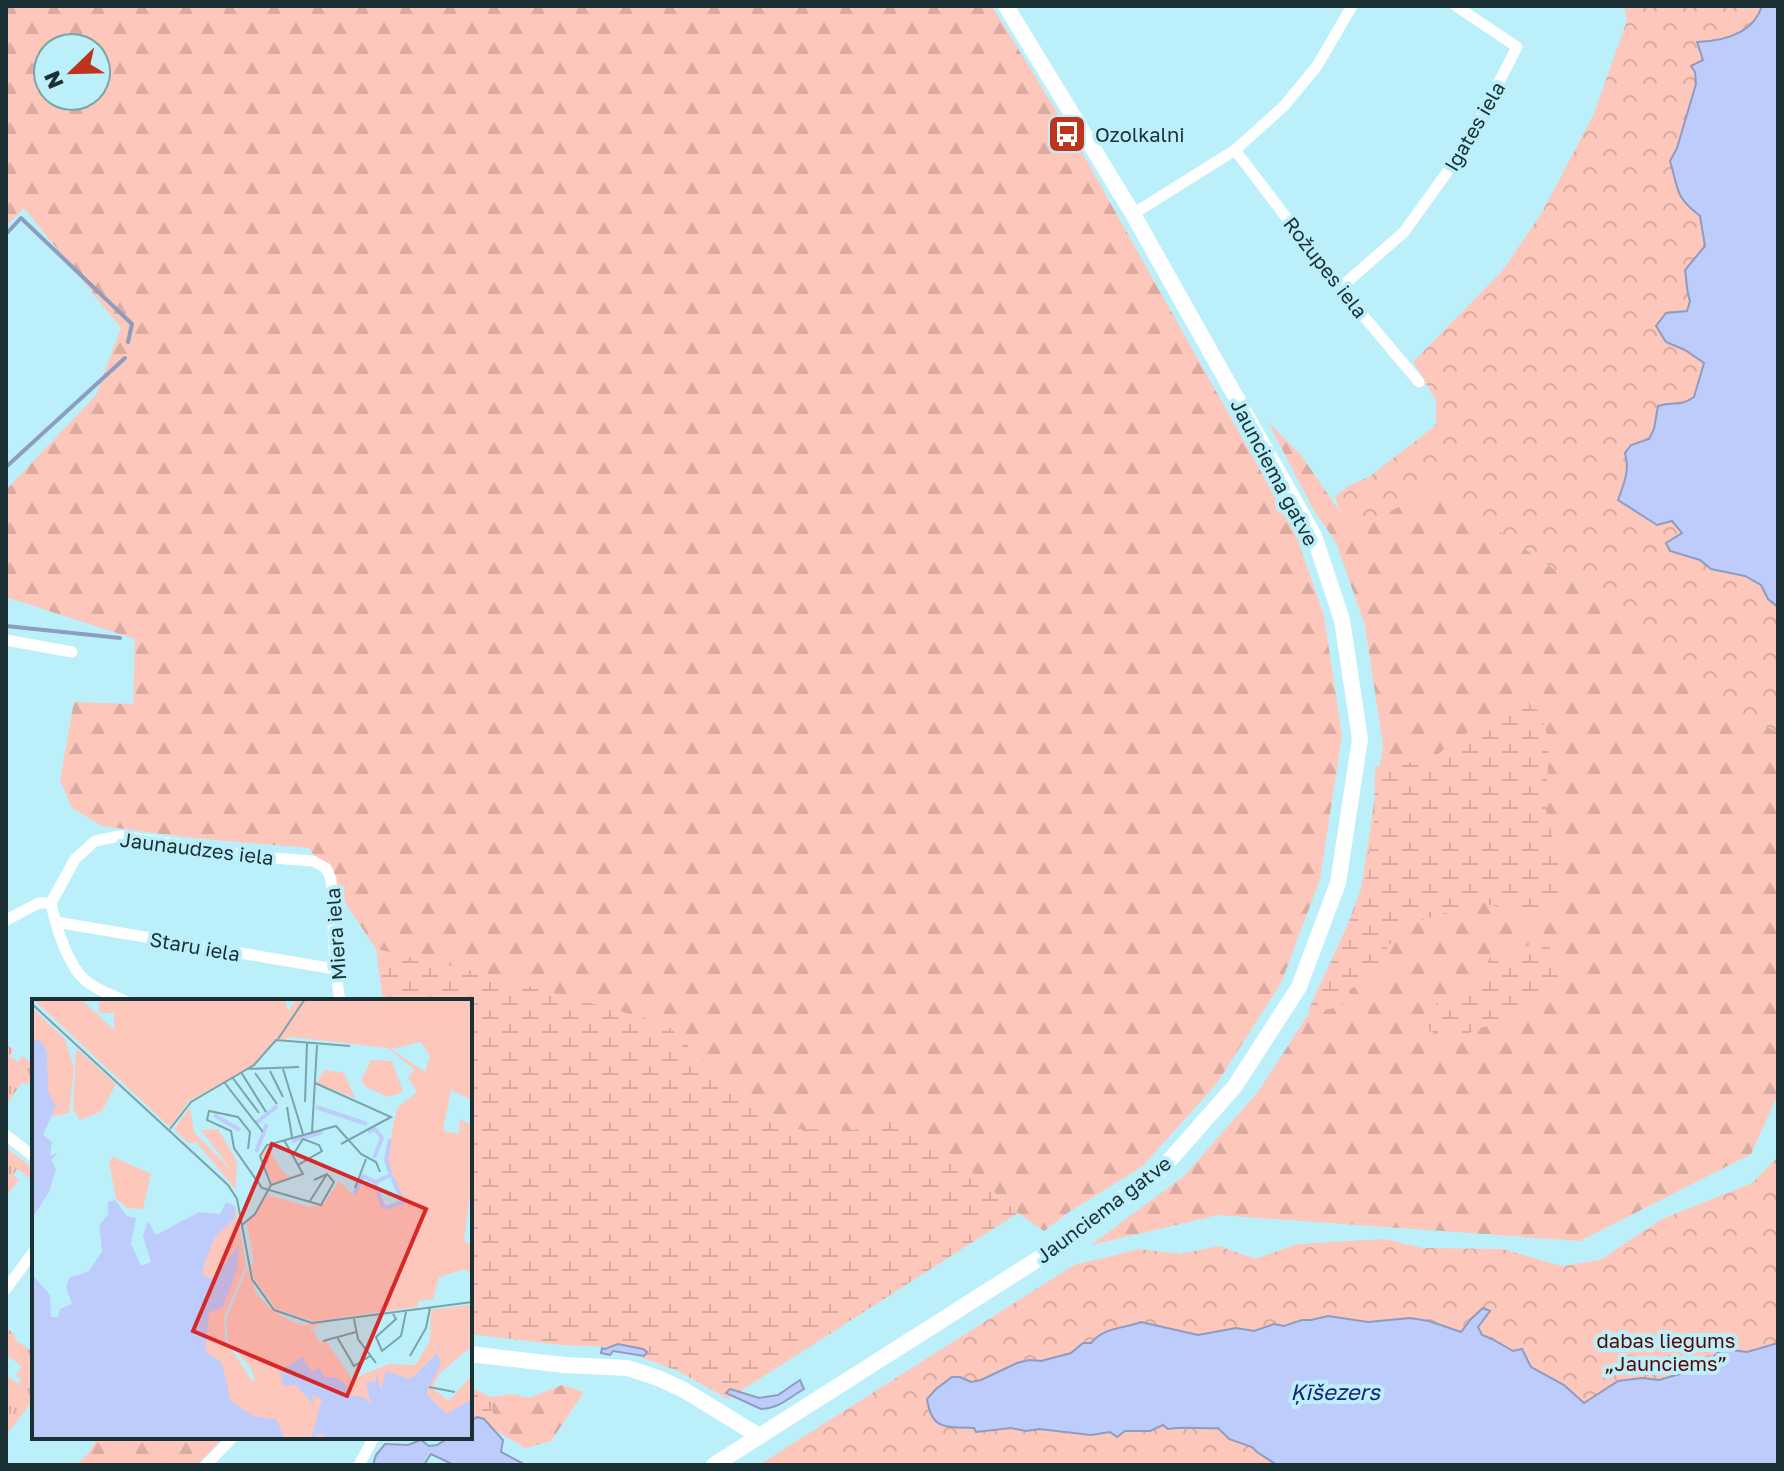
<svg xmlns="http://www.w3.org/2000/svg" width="1784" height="1471" viewBox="0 0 1784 1471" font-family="'Golos Text',sans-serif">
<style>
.grass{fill:url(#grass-tufts)}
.forest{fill:url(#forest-firs);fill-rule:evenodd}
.wetland{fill:url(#wetland-marsh)}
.park{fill:url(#park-crowns)}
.water{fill:#beccfb;stroke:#8d9dbf;stroke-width:2}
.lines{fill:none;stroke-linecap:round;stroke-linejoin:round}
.stream{stroke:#8d9dbf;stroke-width:4}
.street{stroke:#fff;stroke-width:11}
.secondary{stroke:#fff;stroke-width:16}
.labels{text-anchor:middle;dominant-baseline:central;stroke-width:8;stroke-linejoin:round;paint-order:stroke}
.street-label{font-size:20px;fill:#1b3034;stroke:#bbf0fb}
.poi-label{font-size:20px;fill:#1b3034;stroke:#bbf0fb;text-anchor:start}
.park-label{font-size:20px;fill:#580700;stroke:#bbf0fb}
.water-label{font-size:22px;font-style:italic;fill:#1d2278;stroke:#bbf0fb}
.inset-river{fill:none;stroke:#beccfb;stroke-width:4}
.inset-road{fill:none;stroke:#7ba3ab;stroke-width:2}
.view{fill:#d62828;fill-opacity:0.15;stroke:#d62828;stroke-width:4}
.inset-edge{fill:none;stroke:#1b3034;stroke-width:4}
</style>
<defs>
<pattern id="grass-tufts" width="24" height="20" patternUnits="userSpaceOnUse" patternTransform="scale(2)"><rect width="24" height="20" fill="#fec7bb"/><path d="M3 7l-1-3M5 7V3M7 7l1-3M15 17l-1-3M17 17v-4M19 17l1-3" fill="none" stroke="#d9aba1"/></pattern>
<pattern id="forest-firs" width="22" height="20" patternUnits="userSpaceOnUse" patternTransform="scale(2)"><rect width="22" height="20" fill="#fec7bb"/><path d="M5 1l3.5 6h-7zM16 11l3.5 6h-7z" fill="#d9aba1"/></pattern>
<pattern id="wetland-marsh" width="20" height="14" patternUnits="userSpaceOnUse" patternTransform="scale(2)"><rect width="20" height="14" fill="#fec7bb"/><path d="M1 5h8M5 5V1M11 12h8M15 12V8" fill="none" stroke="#d9aba1"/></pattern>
<pattern id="park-crowns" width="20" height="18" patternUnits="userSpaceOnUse" patternTransform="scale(2)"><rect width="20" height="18" fill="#fec7bb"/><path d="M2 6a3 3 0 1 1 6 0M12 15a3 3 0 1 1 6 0" fill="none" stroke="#d9aba1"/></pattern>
</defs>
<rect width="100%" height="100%" fill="#bbf0fb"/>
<g class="grass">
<path d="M6 1044 14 1050 10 1056 18 1062 22 1056 34 1065V1082L31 1080 26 1085 22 1082 8 1102 6 1101Z"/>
<path d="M6 1143 10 1151 34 1169V1181L17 1169 13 1175 19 1180 9 1193 6 1191Z"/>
<path d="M6 1328 13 1333 16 1340 32 1352 34 1351V1399L6 1435V1395L9 1390 6 1387V1381L9 1377 18 1384 21 1379 16 1375 22 1367 6 1354Z"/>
</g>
<g class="forest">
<path d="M6 6H992L1084 156 1295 532 1324 616 1342 735 1320 879 1281 983 1217 1083 1143 1166 1069 1212 1044 1231 1018 1213 963 1165 896 1118 854 1130 796 1129 722 1079 665 1024 473 971 376 949 309 848 192 838 102 826 72 808 60 780 74 702 133 704 135 639 6 597V490L96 395 121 328 24 208 6 226ZM48 48H96V96H48Z"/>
<path d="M1268 422 1301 455 1340 512 1359 528 1435 487 1592 595 1745 719 1778 731V1094L1751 1154 1580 1241 1218 1215 1091 1245 1184 1176 1258 1092 1322 993 1361 889 1383 745 1365 626 1336 542 1313 509Z"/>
<path d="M562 1385 584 1392 551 1441 525 1448 495 1430 491 1397 511 1394 529 1398Z"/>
<path d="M98 1437H224L197 1465H75L89 1453Z"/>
</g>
<g class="wetland">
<path d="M1521 699 1539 711 1549 740 1546 811 1561 871 1558 894 1532 916 1480 902 1403 926 1386 949 1383 975 1350 989 1347 1002 1331 1009 1308 1011 1363 891 1374 825 1375 767 1431 760 1454 741Z"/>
<path d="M1546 934 1561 988 1533 1008 1453 1039 1421 1028 1431 1007 1478 981 1492 954 1524 948Z"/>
<path d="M376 949 473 971 666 1024 722 1079 796 1129 854 1130 896 1118 963 1165 1018 1213 728 1399 678 1371 613 1347 561 1345 470 1334V1001H383Z"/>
<path d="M470 1387 491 1397 495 1430 484 1419 477 1417 470 1422Z"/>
</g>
<g class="park">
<path d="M1624 6H1778V731L1745 719 1592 595 1435 487 1359 528 1340 512 1335 497 1350 485 1369 477 1436 425V400L1413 362 1503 270 1541 214 1593 116 1627 21Z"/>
<path d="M1778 1157V1465H759L1074 1265 1140 1249 1180 1254 1219 1246 1255 1259 1297 1244 1385 1239 1422 1248 1502 1249 1562 1266 1600 1260 1662 1219 1752 1183Z"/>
</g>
<g class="water">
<path d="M1762 6H1778V607L1768 599 1761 585 1745 576 1711 569 1700 560 1670 551 1666 543 1682 533 1672 521 1657 525 1618 500C1624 483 1630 471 1625 453L1631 445 1649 439 1654 429 1658 406C1675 400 1678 408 1694 397L1704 363 1685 350 1666 342 1656 326 1666 313 1687 311 1690 301C1686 290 1687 281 1685 270L1705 246 1700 216C1674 196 1679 190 1670 161L1677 148 1696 84 1695 72 1691 66 1703 60 1697 42C1724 41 1753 34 1762 6Z"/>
<path d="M1483 1308 1490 1311 1478 1327 1482 1335 1492 1339 1513 1351 1522 1349 1531 1367 1564 1385 1584 1403 1618 1381 1642 1378 1659 1380 1697 1369 1723 1349 1747 1352 1778 1343V1465H1277L1257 1452 1252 1447 1229 1439 1218 1428C1201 1429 1186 1426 1168 1429L1163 1425 1150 1431H1125L1117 1437 1110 1432 1091 1435 1039 1429 1026 1431 1011 1428 976 1432 974 1428C947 1426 932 1432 927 1399L936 1389 952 1377H960L971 1382 981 1380 1017 1363 1029 1360 1041 1361 1071 1353 1083 1343H1091C1104 1327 1123 1329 1141 1322L1198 1335 1236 1328 1254 1331 1274 1324 1284 1326 1302 1320H1311L1328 1316 1368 1322 1410 1318 1429 1321 1461 1332 1471 1319Z"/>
<path d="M618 1344 643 1349 647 1352 644 1356 613 1351 610 1355 601 1353 602 1348 605 1349Z"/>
<path d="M800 1380 804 1389C790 1397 778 1409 761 1409L726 1393 730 1389 759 1398 778 1395Z"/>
<path d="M477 1417 484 1419 503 1440 501 1452 522 1463 519 1465H454L431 1454 424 1465H373L376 1455 385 1444 408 1445 421 1440 429 1446 437 1445 450 1437H470V1422Z"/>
</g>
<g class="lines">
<g class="stream">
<path d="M6 234 21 218 132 324 128 342"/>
<path d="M6 467 125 358"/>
<path d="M6 626 120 638"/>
</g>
<g class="street">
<path d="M1235 150 1340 288 1419 382"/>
<path d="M1133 214 1235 150 1284 106 1317 66 1352 6"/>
<path d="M1340 288 1404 232 1466 146 1517 47 1456 6"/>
<path d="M6 640 72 652"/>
<path d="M6 920 39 903H51"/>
<path d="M56 922 335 969"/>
<path d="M125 1001C110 994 91 988 80 975 66 958 55 924 51 903L75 859 95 841 120 836 261 857 313 861 326 868 331 879 335 969 340 1001"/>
<path d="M6 1135 34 1157"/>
<path d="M6 1289 34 1251"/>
<path d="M206 1465 233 1437"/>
<path d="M359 1465 374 1437"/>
</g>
<g class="secondary">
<path d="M470 1354 564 1365 628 1368 658 1378 684 1390 759 1436"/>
<path d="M714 1465 1057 1247 1161 1170 1235 1086 1299 987 1338 883 1360 739 1342 620 1314 536 1133 214 1006 6"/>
</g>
</g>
<defs>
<symbol id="bus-square" viewBox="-11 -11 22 22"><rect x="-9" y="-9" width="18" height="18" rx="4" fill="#be331b" stroke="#bbf0fb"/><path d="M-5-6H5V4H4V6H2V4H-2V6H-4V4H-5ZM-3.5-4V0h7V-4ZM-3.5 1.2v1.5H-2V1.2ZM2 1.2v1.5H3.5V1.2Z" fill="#fff"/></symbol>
</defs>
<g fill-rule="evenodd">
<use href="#bus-square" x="1045" y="112" width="44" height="44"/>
</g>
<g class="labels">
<g class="street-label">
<text transform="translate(1474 126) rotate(-60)">Igates iela</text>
<text transform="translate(1326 267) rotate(52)">Rožupes iela</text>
<text transform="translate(1275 472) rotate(62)">Jaunciema gatve</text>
<text transform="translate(197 848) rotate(7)">Jaunaudzes iela</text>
<text transform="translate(335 934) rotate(-94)">Miera iela</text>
<text transform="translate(195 946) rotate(10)">Staru iela</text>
<text transform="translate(1103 1209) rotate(-37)">Jaunciema gatve</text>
</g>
<g class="poi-label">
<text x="1095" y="134">Ozolkalni</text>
</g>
<g class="park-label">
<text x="1666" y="1340">dabas liegums<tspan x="1666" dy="23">„Jaunciems”</tspan></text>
</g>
<g class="water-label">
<text x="1335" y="1391">Ķīšezers</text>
</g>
</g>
<g transform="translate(32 999)">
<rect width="440" height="440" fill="#bbf0fb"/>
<path d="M1 0H49L82 31V14H67V0H253L256 12 265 0H440V101L419 91 411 132 427 135 428 120 440 126V181L432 242 440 245V275L433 270 407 278 401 300 387 302 385 308 281 322 244 310 221 278 219 265 237 255 241 244 258 234 278 208 292 205 307 182 321 196 333 183 342 186 355 208 371 203 354 162 365 109 385 93 376 79 382 70 356 49 260 38 244 43 216 70 157 102 138 128ZM389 43 398 57 393 73 359 50ZM44 49 84 85 70 112 48 121 41 111ZM339 61 360 62 371 93 356 98 334 88 329 82ZM293 71 312 74 323 99 284 84ZM158 108 162 133 200 172 169 131 186 130 205 162 204 191 165 144H156L142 130ZM237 150 250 172 260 179 240 184 229 154ZM215 269 224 294 241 313 268 326 294 324 279 329 280 339 242 361 223 382 219 369 196 343 194 321Z" fill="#fec7bb" fill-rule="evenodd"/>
<path d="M236 196 278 208 258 235 241 244 237 255 222 263 215 224ZM230 303 253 320 251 340 231 334 235 316Z" fill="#fec7bb"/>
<path d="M0 9 33 40 42 69 37 114 0 121ZM81 158 119 175 111 210 95 209 84 200 77 162ZM204 208 214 267 192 318 193 341 221 383 241 361 279 339 281 328 286 342H294L320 380 357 365 384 366 398 341 399 311 435 306 440 309V347L408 374 400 389 417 402 440 376V440H237L184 410 155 268Z" fill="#fec7bb"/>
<path d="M0 39 11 44 15 54 16 93 24 107 11 136 20 143 18 157 26 154 19 161 24 170 17 193 0 220ZM83 201 95 217 104 219 99 245 109 267 119 263 111 237 116 222 124 236 167 213 188 215 194 203 203 207 202 220 183 238 171 268V277L182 280 207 245 205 271 191 308 177 314 173 352 190 364 199 402 221 417 244 420 253 440H0V275L18 296 19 318H26L28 310 40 305 34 289 37 279 57 272 70 252 67 227 76 215V203ZM418 308 405 354 409 365 394 394 414 415 440 400V440H295L289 434 279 440 290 400 280 396 282 406 264 386 251 387 248 372 270 358 280 373 287 369 293 378H303L315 386 317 396 332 398 339 405 334 383 344 382 345 375 349 391 354 372 379 380 404 355Z" fill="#beccfb"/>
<path class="inset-river" d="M284 108 335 125M182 116 208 131M224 124 245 107M336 133 343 130 350 139 342 159M260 142 291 133M224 153 235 125M343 184 351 208M322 195 331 177 343 183 359 176 354 161 358 140M353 209 371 203 360 178"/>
<path class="inset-road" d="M0 5 196 186 205 200 220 280 242 311 280 324 440 303M246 40 273 0M214 70 267 68M251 70 271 135M238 72 251 98M209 73 234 113M223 74 245 105M200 78 227 114M192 83 231 133M283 84 359 118 309 145M273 103 275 44M255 108 260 138M138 130 159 103 222 66 244 41 318 47M280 133 285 46M216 150 218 133 206 118 177 112 175 121 199 132 202 149 230 189 289 206 302 183 295 175 282 181M261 156 271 140 287 146 290 152 266 166M239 186 228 157 235 146 304 127 329 155 344 163 348 173M239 186 271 175 252 141M323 189 334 160M278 202 295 175M210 226 223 215 239 186M361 315 364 320 344 338 350 352 369 337 374 313M322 320 326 340 344 364M305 338 322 367 338 357M291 342 324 333M378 357 394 329 398 309M397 388 423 393"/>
<path class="view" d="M240 145 394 210 315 397 161 332Z"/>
<rect width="440" height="440" class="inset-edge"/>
</g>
<rect width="1784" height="1471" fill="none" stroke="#1b3034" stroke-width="16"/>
<g transform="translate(72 72) rotate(247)"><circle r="38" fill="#bbf0fb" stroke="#7ba3ab" stroke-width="2"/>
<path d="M0-6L14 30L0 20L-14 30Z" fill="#be331b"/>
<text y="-12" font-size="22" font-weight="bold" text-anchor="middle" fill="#1b3034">N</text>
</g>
</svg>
